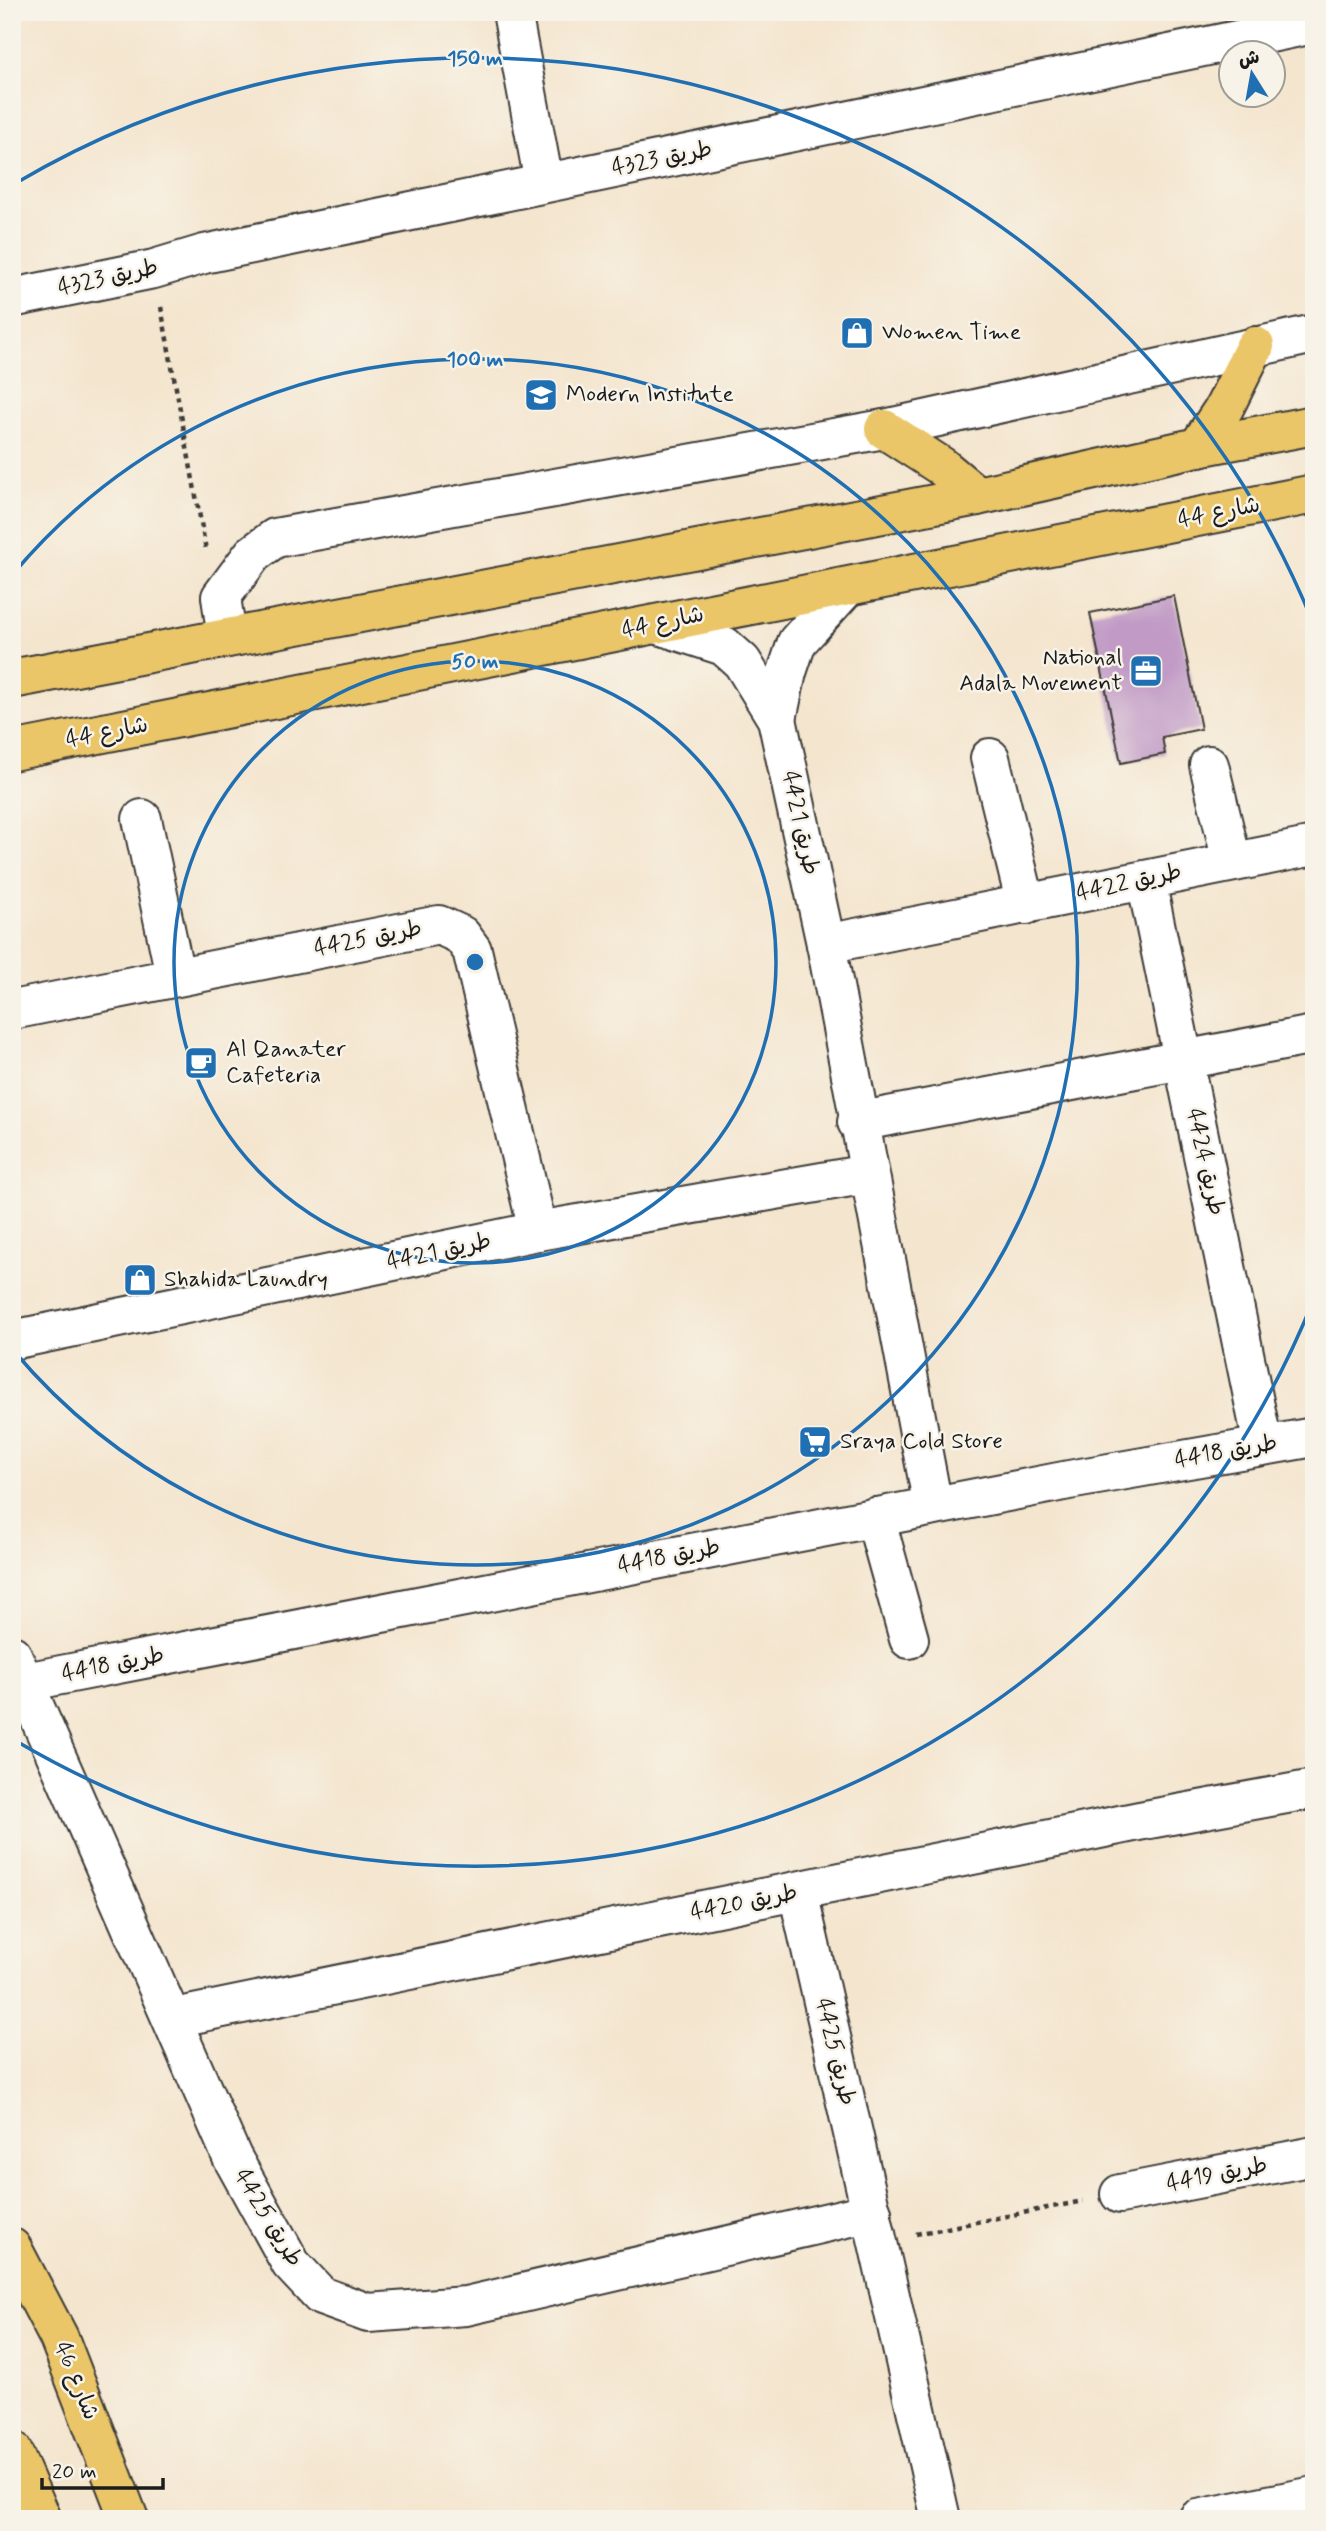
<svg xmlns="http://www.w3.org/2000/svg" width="1326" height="2531" viewBox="0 0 1326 2531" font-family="Mynerve,'Playpen Sans Arabic',sans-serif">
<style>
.building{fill:#c19bc6}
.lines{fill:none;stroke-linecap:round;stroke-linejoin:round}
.minor-casing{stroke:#3c3a37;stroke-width:42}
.major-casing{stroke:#3c3a37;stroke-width:42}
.path{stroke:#3c3a37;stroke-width:4.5;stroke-dasharray:5 5;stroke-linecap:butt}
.minor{stroke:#fff;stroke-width:38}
.major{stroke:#eac669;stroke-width:38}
.ring{fill:none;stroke:#1f6fb2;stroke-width:3.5}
.labels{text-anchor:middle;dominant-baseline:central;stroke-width:5;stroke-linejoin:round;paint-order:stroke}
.street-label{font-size:23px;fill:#1c1c1c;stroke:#f7f3e8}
.poi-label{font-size:23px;fill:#1c1c1c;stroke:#f7f3e8;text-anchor:start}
.centre{fill:#1f6fb2;stroke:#f7f3e8;stroke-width:3.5}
.ring-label{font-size:21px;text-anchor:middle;font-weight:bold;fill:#1f6fb2;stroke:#f7f3e8;stroke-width:5;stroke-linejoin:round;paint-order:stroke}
</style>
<rect width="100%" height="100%" fill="#f7f3e8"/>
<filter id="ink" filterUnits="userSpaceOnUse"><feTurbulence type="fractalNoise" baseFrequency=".0143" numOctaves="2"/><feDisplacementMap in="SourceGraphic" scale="14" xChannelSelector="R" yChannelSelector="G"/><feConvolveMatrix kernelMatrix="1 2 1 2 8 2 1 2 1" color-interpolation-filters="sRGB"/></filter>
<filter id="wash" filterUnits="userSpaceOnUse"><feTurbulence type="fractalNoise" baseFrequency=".00686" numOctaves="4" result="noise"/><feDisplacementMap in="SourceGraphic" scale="28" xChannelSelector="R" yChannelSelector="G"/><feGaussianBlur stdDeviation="1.57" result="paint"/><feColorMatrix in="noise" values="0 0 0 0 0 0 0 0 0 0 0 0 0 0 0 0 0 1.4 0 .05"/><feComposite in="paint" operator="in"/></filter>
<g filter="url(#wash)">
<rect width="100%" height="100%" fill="#f4e5ce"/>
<g id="blocks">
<path class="building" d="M1174 596 1201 729 1162 737 1165 754 1121 763 1090 613Z"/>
</g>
</g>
<g filter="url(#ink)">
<use href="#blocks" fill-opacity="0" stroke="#3c3a37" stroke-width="2"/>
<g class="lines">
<defs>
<g id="minor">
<path d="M512 12 544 183"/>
<path d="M12 298 154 269 204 254 1314 24"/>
<path d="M659 625 724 646 742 662 777 719 826 944 933 1506"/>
<path d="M227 638 221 597 253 554 275 538 884 429 1314 334"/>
<path d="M777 719 787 672 797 642 845 589"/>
<path d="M990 758 1026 905"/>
<path d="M1209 765 1232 862"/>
<path d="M142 819 175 975"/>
<path d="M1146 880 1263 1445"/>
<path d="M826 944 1314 846"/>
<path d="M12 1010 439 925 461 935 472 950 538 1231"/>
<path d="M857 1122 1314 1035"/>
<path d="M12 1340 538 1231 868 1174"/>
<path d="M875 1517 909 1639"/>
<path d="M12 1655 232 2157 291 2264 321 2296 368 2313 466 2306 872 2212"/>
<path d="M25 1682 1069 1480 1314 1437"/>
<path d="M798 1892 941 2519"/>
<path d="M174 2018 1139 1821 1314 1789"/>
<path d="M1120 2194 1314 2156"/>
<path d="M1198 2519 1314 2496"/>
</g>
<g id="major">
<path d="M884 429 941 466 977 496"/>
<path d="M1198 447 1224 408 1255 346"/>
<path d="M12 679 977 496 1198 447 1314 425"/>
<path d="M12 751 1314 494"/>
<path d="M12 2248 59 2338 129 2519"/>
<path d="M12 2450 42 2519"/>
</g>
</defs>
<use href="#minor" class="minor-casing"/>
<use href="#major" class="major-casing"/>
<g class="path">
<path d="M161 307 206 550"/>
<path d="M916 2234 1083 2201"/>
</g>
<use href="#minor" class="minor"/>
<use href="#major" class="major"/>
</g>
</g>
<g class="ring">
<circle cx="475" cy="962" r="301"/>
<path d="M13 574A603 603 0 1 1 13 1350"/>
<path d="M1313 1301A904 904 0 0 1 16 1741M16 183A904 904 0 0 1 1313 623"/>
</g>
<defs>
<symbol id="shop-square" viewBox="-11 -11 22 22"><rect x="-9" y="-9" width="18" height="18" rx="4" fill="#1f6fb2" stroke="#f7f3e8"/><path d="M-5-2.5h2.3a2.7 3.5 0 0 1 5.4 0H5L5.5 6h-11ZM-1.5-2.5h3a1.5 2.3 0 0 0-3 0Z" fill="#fff"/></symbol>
<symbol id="university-square" viewBox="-11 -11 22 22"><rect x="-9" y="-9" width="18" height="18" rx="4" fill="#1f6fb2" stroke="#f7f3e8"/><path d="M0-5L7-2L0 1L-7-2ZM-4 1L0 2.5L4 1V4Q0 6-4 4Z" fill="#fff"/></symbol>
<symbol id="office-square" viewBox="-11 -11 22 22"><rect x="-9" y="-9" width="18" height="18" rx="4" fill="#1f6fb2" stroke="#f7f3e8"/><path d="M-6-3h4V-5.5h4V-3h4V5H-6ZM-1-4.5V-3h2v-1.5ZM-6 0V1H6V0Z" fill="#fff"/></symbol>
<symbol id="cafe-square" viewBox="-11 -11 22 22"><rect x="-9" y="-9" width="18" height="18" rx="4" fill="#1f6fb2" stroke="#f7f3e8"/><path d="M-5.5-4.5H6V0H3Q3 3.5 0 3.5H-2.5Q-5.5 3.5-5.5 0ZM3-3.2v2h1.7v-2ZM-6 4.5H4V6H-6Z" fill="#fff"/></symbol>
<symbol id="supermarket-square" viewBox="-11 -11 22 22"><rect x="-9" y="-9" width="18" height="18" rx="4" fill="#1f6fb2" stroke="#f7f3e8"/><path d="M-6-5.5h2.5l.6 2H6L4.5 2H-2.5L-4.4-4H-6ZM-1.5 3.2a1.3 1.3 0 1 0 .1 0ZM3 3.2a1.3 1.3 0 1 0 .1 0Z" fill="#fff"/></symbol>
</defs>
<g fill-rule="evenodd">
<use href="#shop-square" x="838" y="314" width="38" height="38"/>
<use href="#university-square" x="522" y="376" width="38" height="38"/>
<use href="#office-square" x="1127" y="652" width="38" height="38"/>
<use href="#cafe-square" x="182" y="1044" width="38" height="38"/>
<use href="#shop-square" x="121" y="1261" width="38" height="38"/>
<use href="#supermarket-square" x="796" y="1423" width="38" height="38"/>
</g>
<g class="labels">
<g class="street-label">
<text transform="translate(662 159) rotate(-11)">طريق 4323</text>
<text transform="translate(108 278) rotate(-12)">طريق 4323</text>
<text transform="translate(1219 513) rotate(-11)">شارع 44</text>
<text transform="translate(663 623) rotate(-12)">شارع 44</text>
<text transform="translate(107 733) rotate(-11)">شارع 44</text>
<text transform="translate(800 823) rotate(78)">طريق 4421</text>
<text transform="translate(1129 883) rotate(-12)">طريق 4422</text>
<text transform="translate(368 939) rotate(-11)">طريق 4425</text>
<text transform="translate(1205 1162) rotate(78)">طريق 4424</text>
<text transform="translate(439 1252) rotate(-12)">طريق 4421</text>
<text transform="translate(1226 1452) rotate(-10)">طريق 4418</text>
<text transform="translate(669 1557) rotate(-11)">طريق 4418</text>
<text transform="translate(113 1665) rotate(-11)">طريق 4418</text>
<text transform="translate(744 1903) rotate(-11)">طريق 4420</text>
<text transform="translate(835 2052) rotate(77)">طريق 4425</text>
<text transform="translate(1217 2175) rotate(-11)">طريق 4419</text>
<text transform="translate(268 2218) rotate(59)">طريق 4425</text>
<text transform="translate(76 2381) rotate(68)">شارع 46</text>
</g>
<g class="poi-label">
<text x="882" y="333">Women Time</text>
<text x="566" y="395">Modern Institute</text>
<text x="1122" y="658" text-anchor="end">National<tspan x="1122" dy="26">Adala Movement</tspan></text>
<text x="226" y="1050">Al Qanater<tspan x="226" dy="26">Cafeteria</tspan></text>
<text x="164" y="1280">Shahida Laundry</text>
<text x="840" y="1442">Sraya Cold Store</text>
</g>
</g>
<circle cx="475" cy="962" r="10" class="centre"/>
<g class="ring-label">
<text x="475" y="65">150 m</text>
<text x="475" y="366">100 m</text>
<text x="475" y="668">50 m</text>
</g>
<rect width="1326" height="2531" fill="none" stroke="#f7f3e8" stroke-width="42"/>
<g transform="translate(1252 74) rotate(349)"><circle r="33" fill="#f7f3e8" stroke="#9f9d96" stroke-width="2"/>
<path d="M0-5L12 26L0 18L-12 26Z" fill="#1f6fb2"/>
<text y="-10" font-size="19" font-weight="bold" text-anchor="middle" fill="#1c1c1c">ش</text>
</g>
<path d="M42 2478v10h121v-10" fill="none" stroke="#1c1c1c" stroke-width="3.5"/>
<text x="52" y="2478" font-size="21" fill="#1c1c1c" stroke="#f7f3e8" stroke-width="5" paint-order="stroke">20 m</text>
</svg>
